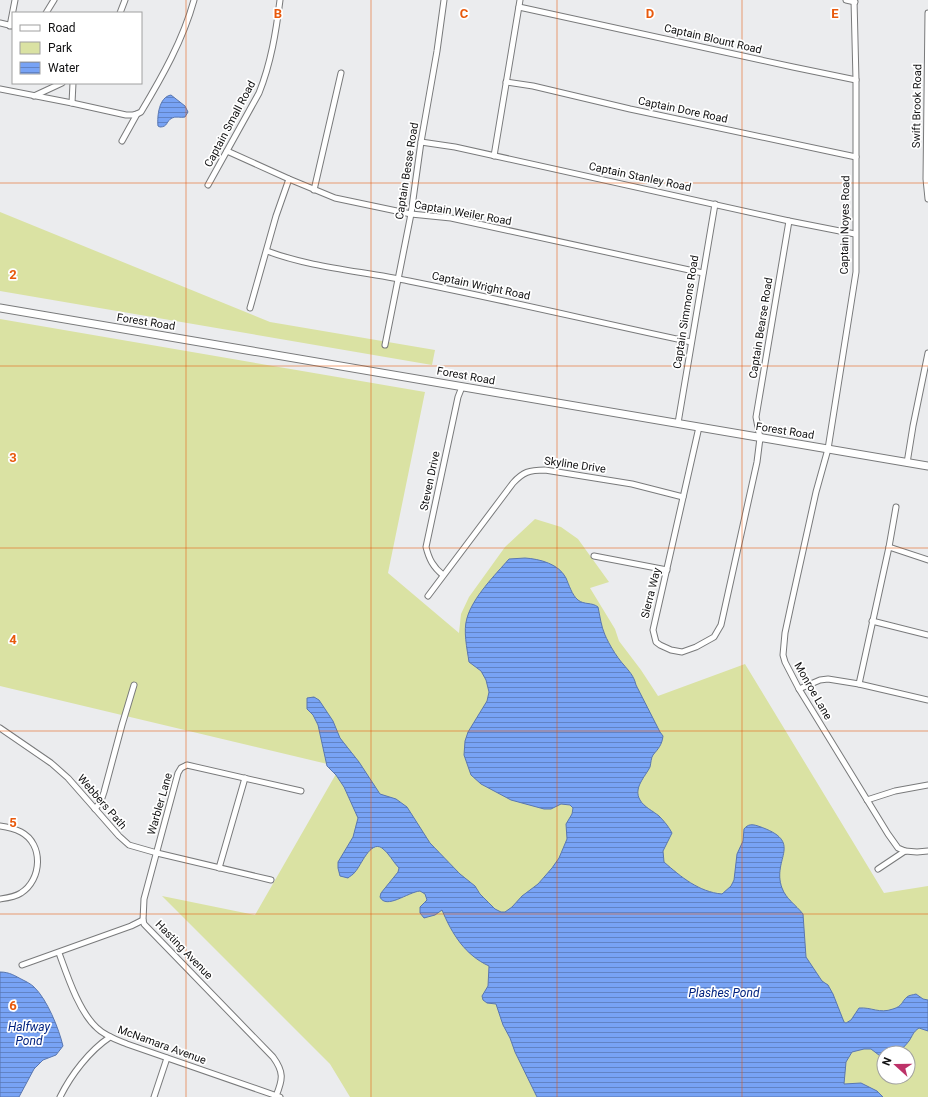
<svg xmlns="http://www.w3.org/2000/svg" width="928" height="1097" viewBox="0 0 928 1097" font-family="Roboto,sans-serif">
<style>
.park{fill:#dae2a3;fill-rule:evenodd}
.water{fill:url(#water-rules);stroke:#5977b1}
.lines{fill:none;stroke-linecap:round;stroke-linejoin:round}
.street-casing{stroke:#797a7b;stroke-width:7}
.secondary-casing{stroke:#797a7b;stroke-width:9}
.street{stroke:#fff;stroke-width:5}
.secondary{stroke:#fff;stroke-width:7}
.grid{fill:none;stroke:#e8590c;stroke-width:1;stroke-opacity:0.55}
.labels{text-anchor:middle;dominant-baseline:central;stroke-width:3.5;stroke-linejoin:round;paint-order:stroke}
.street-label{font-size:11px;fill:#111112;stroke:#fff}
.water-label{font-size:12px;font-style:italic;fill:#00227f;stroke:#fff}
.grid-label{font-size:13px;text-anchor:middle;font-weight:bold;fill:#e8590c;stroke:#fff;stroke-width:3.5;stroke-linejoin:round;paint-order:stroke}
</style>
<defs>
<pattern id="water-rules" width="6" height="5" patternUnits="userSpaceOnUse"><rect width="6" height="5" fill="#78a3f5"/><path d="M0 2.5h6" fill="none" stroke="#6183c5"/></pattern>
</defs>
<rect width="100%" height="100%" fill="#ebecee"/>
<g class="park">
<path d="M0 212 270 322 435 350 432 365 0 291Z"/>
<path d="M0 319 425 392 388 573 459 633 461 614 469 597 505 547 535 519 561 527 578 539 609 582 590 588 615 629 619 641 641 670 658 696 745 664 884 893 928 886V1097H350L330 1064 162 896 255 915 340 767 0 686ZM884 1053H908V1077H884Z"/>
</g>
<g class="water">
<path d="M171 95 185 106 188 112 185 117C181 118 175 116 172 118 166 121 168 127 160 127L158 126C157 116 159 97 171 95Z"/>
<path d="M525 558C540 559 559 564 566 578 569 585 572 595 578 600 584 605 592 602 598 607 600 616 601 626 605 635 609 644 616 656 623 664 629 671 634 676 636 685L660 732 663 736C662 745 658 749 653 755 651 758 651 763 650 767 645 777 633 788 640 800 644 807 653 811 659 816 664 821 669 827 672 833L663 851 664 862C681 877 699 892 722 894L731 886 734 880 737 854 743 841 744 829C748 824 752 824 758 826 806 842 771 858 782 888 786 899 796 905 803 914L806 957 822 981 828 985 833 994 844 1022 846 1023 851 1020 859 1008C872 1007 879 1014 893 1009 903 1006 901 1002 907 997 909 995 913 995 916 994L923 999 928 1000V1031L919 1028C913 1032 913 1035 909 1041 906 1045 901 1050 897 1053H884V1059L871 1049H864L852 1052 846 1062 844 1084 861 1083 877 1091 883 1097H537L515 1052 510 1038 503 1025 496 1004 487 1003 483 1000 482 996 488 986 489 966C465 955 452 934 442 910L435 915 424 918 420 913V907L427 900 425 894 420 891C408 892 386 910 380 897L381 893 398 872 399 868C393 862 389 853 382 848 370 840 361 866 355 872 353 875 350 876 348 878L340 876 338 868V862L353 837 358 818 344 787 336 775 327 766 318 725 313 715 307 709V698L314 697 319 700 333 721 340 738 359 762 380 794 396 799 407 807 430 843 460 874 475 886 480 894 495 909 501 912H505L512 907 522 896 538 884 552 868 559 858 567 839 566 824 572 814 573 808 570 805 561 804 551 809H544L511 800 481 784 471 775 464 755 465 741 468 732 487 701 489 692 486 680 481 671 469 662C467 648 463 631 467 618 473 597 495 575 509 559Z"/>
<path d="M0 972C10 972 15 976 23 980 27 982 31 984 34 987 47 999 59 1029 63 1046L56 1055 43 1060 34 1069 19 1097H0Z"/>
</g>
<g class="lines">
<defs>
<g id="street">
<path d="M846 0 855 2"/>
<path d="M854 0 856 80V272L828 449 816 492 791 605 785 633 783 655 785 662 799 689 888 834 898 848 905 851"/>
<path d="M519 7 793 67 856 80"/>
<path d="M46 13 54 0"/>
<path d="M120 13 125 0"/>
<path d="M928 13 926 179 928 199"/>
<path d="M0 23 13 26"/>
<path d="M10 26 15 0"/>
<path d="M506 82 533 86 630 109 856 157"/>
<path d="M0 89 72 103 126 115H133L137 114"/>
<path d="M34 96 62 83"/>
<path d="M72 103 73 83"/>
<path d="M122 141 137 114 141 112C162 77 183 40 194 0"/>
<path d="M421 142 455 147 789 221 855 234"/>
<path d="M227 151 289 179 335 198 411 214 451 218 703 273"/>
<path d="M494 156 520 0"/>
<path d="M208 185 259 93C271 63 276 32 280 0"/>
<path d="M314 190 341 73"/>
<path d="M267 251C312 268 362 271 409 281 504 300 597 322 691 342"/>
<path d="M250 308 276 216 289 179"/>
<path d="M385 345 411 214 421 142 437 51 444 0"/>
<path d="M678 423 715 204"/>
<path d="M699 427 653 630 656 642 660 645 671 650 682 652 696 647 714 637 721 625 757 462 760 438 756 417 789 221"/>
<path d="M907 463 913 426 928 353"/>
<path d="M889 547 928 560"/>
<path d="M594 556 667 570"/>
<path d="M443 575C433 567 429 559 426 547L458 397 462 387"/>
<path d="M428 596 513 483C523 472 529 470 545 470L632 484 683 497"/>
<path d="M872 621 928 635"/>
<path d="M859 684 889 547 896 507"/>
<path d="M799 689 820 680 828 679 859 684 928 700"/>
<path d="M0 728 51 763 68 778 119 836 129 845 157 853 271 880"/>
<path d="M867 800 895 791 928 785"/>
<path d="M95 809 101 801 104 792 122 725 134 685"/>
<path d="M0 826C7 827 15 829 21 832 44 844 42 880 21 893 15 897 7 898 0 899"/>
<path d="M219 868 245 778"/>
<path d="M878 869 905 851 917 852 928 851"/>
<path d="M143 920 144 899 178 773 181 768 187 765 301 791"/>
<path d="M59 953C67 975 79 1012 97 1028 105 1036 117 1040 127 1044L280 1097"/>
<path d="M22 965 131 926 143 920 144 924 273 1057C284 1072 283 1079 276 1096"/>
<path d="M60 1097C71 1075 89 1051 110 1037"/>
<path d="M154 1097 167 1058"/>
</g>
<path id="secondary" d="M0 308 928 466"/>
</defs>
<use href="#street" class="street-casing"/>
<use href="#secondary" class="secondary-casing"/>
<use href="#street" class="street"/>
<use href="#secondary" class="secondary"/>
</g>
<path class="grid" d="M186 0V1097M371 0V1097M557 0V1097M742 0V1097M0 183H928M0 366H928M0 548H928M0 731H928M0 914H928"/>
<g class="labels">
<g class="street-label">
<text transform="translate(713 39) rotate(13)">Captain Blount Road</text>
<text transform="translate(917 106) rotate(-89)">Swift Brook Road</text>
<text transform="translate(683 110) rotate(12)">Captain Dore Road</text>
<text transform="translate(230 124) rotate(-62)">Captain Small Road</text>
<text transform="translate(407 171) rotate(-81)">Captain Besse Road</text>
<text transform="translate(640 177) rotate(12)">Captain Stanley Road</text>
<text transform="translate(463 213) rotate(10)">Captain Weiler Road</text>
<text transform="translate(845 225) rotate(-89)">Captain Noyes Road</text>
<text transform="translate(481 286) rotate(12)">Captain Wright Road</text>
<text transform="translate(686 312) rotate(-81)">Captain Simmons Road</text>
<text transform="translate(146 322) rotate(9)">Forest Road</text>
<text transform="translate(761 328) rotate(-81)">Captain Bearse Road</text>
<text transform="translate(466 376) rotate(10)">Forest Road</text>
<text transform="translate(785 431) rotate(9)">Forest Road</text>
<text transform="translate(575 465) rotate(8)">Skyline Drive</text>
<text transform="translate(430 481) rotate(-78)">Steven Drive</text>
<text transform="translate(651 593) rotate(-76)">Sierra Way</text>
<text transform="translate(813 691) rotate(60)">Monroe Lane</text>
<text transform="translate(102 802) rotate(49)">Webbers Path</text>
<text transform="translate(160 804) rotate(-74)">Warbler Lane</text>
<text transform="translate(184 950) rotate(46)">Hasting Avenue</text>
<text transform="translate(162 1045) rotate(20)">McNamara Avenue</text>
</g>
<g class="water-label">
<text x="724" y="993">Plashes Pond</text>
<text x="29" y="1027">Halfway<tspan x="29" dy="14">Pond</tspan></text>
</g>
</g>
<g class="grid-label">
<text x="278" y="18">B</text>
<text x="464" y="18">C</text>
<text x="650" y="18">D</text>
<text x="835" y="18">E</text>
<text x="13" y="279">2</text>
<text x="13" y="462">3</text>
<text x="13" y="644">4</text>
<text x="13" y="827">5</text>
<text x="13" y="1010">6</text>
</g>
<rect x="12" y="12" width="130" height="72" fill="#ffffff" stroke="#a0a0a0"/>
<rect x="20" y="25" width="20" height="6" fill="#ffffff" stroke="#a0a0a0"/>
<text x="48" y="32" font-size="12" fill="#111112">Road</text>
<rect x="20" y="42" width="20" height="12" fill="#dae2a3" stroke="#a0a0a0"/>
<text x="48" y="52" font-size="12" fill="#111112">Park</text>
<rect x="20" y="62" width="20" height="12" fill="url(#water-rules)" stroke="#a0a0a0"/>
<text x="48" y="72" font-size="12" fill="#111112">Water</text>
<g transform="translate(896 1065) rotate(291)"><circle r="19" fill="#ffffff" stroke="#a0a0a0"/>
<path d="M0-3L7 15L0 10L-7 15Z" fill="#bd3269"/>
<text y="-6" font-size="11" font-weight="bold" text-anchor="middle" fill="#111112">N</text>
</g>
</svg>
